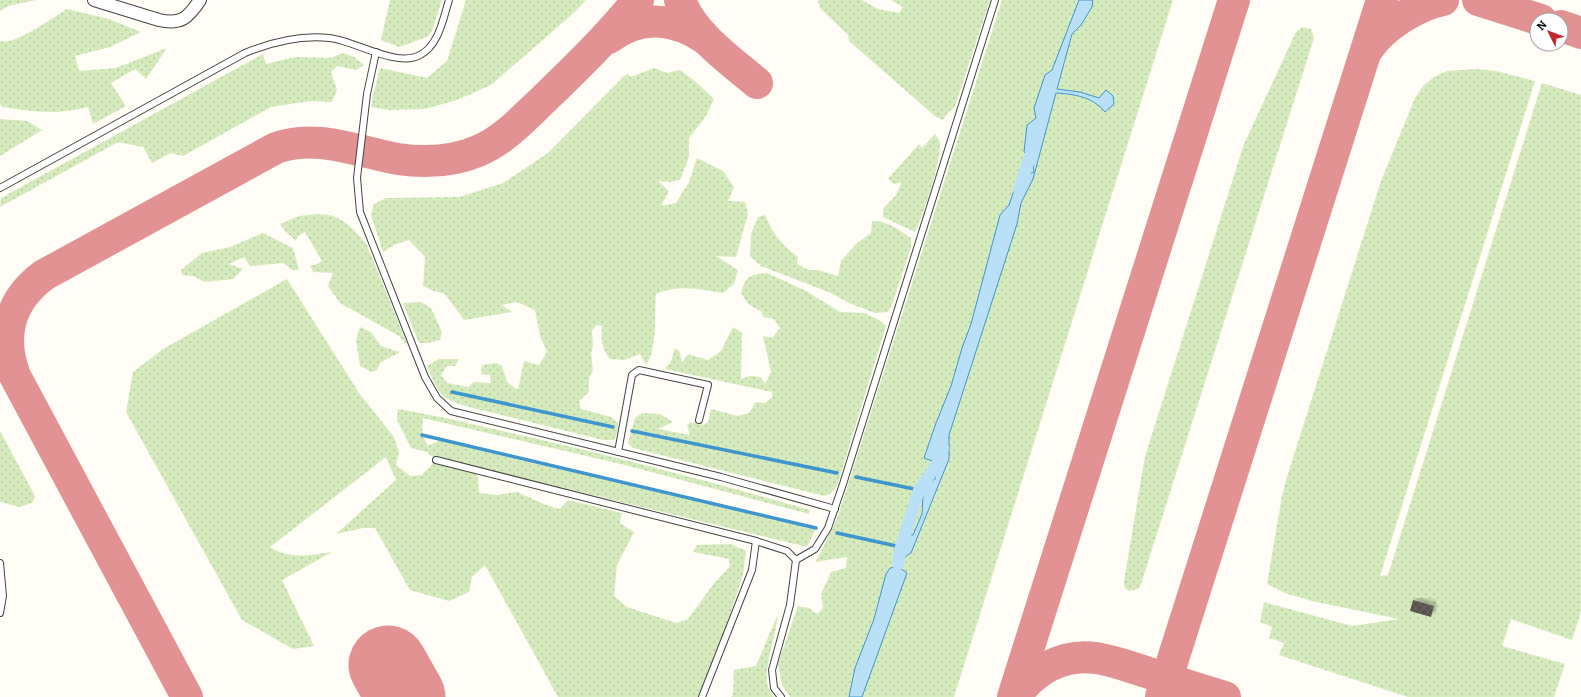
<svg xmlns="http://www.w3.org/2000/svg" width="1581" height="697" viewBox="0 0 1581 697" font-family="Bitter,serif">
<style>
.grass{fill:url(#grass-dots)}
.water{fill:#b9e0f7;stroke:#3f96cf}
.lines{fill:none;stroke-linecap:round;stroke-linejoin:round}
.stream{stroke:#3f96cf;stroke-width:3.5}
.canal{stroke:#b9e0f7;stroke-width:12}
.taxiway{stroke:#e29292;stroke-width:32}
.runway{stroke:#e29292;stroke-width:79}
.building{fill:url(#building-cross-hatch);filter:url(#shadow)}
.lane-casing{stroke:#444;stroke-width:8}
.street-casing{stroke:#444;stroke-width:14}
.lane{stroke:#fff;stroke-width:6}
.street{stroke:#fff;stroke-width:12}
</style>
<defs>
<pattern id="grass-dots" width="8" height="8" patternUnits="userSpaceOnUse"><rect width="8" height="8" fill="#d5ebbd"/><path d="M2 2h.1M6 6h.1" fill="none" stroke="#b6c8a1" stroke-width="1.8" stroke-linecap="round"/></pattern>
<pattern id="building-cross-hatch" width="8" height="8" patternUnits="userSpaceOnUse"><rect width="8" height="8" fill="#5a524d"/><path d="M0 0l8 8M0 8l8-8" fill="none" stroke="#6d6662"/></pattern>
<filter id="shadow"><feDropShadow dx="3.5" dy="-3.5" stdDeviation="2" flood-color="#0004"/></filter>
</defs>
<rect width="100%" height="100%" fill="#fffdf5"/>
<g class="grass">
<path d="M0 0H36L8 6 0 11Z"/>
<path d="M390 0H442L432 31 427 37 399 47 381 40Z"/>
<path d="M466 0H586L577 10 491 85 457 100 425 109 388 110 371 107 373 95 380 68 427 78 447 61Z"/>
<path d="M819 0H862L878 9 899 13 903 7 891 0H990L955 106 946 115 943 120 936 117 849 41 848 35 820 8 818 1Z"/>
<path d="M1002 0H1173L954 697H790L782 685 778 664 798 606 809 608 817 614 823 608 821 594 831 572 846 568 847 557 815 562 823 548 838 516Z"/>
<path d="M67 9 109 19 141 32 110 47 75 56 79 71 116 68 167 48 146 79 135 69 111 83 126 106 93 124 88 107C55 115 36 112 3 107L0 104V41C14 46 54 17 67 9Z"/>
<path d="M1302 27 1311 29 1314 38 1141 584 1138 589 1129 591 1124 587V581L1144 462 1147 450 1244 144 1296 32Z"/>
<path d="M343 53 354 57 364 65 356 70 337 66 331 72 337 90 332 102 311 101 271 107 183 156 171 153 152 163 143 147 118 142 0 207 1 198 263 54 266 64 296 57 330 58Z"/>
<path d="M654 68 667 73 680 70 696 82 714 99 706 116 689 138V157L680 180 670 182 658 181 669 191 661 206 676 203 689 182 697 158 723 171 734 187 728 201 745 202 748 214 736 257 716 256 738 270 734 284 723 293C700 289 678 284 656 294 654 315 658 348 646 365L640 354 624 360 610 359C601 347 601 341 602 326L597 325 592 330 593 346 591 354 593 370 589 378V392L579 401 581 409 611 417 618 423 617 433 614 440H603L461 405C438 396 436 388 427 366L439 359H459L455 366H447L441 375 447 383 468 387 474 382 491 383 490 375 481 374 482 365 497 363 502 366 507 382 518 390 524 361 539 365 547 352 540 336 535 310 517 302 502 305 512 312 464 320 445 294 434 291 423 286 425 257 409 240 394 245 383 252 371 215 374 204 386 198 459 197 503 183 548 153 624 76 628 74 631 77Z"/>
<path d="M1475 69 1496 71 1535 81 1380 576 1388 575 1542 83 1581 95V612L1572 640 1511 619 1502 646 1565 664 1554 697H1408L1279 655 1284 643 1269 638 1272 627 1260 622 1264 602 1352 626 1399 619 1312 601 1285 593 1267 584 1282 496 1286 480 1381 181 1415 98 1423 86 1434 77 1447 71Z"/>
<path d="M0 119 27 121 42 130 0 156Z"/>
<path d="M935 134C937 137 939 140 940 142 942 159 923 216 915 232L883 217V209L896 195 902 182 894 184 888 179 919 144 922 148Z"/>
<path d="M317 214C322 215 328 214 333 216 347 221 358 234 367 245L408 346 399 336 340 303 328 286 333 273 313 272 310 265H315L322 261 305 232 298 236 296 241 285 231 280 224 299 216Z"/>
<path d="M765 215C772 233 783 246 798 257L797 264 809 270H818L838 276 841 261 856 244 871 233 872 221C886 220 900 230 911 238V247L892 305 888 312 875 313 849 303 831 293 761 266 750 256 751 234 758 217Z"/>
<path d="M263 233 293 248 299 270H292L283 263 250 266 244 257 229 264 243 269 233 279 205 282 193 276 182 275 181 270 202 253 230 247Z"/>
<path d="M767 273 806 291 840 312 864 313 879 320 886 326 837 486 830 494 824 496 633 448 628 443 635 418 642 413 660 414 673 422 658 429 690 435 687 425 691 422 704 425 708 422 711 409 738 416 749 413 756 402 765 403 772 397V392L665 369 671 361 675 348 680 352 682 363 688 354 708 360 721 351 733 327 742 333 741 379 750 376 761 377 765 384 771 372 763 336 772 338 780 328 774 319 763 317 762 312 748 304 741 293C745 276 751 274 767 273Z"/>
<path d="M287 279 359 393 394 437 399 452 396 465 410 476 422 475 436 460 427 452 411 448 397 420 398 409C441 416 483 427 525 436 621 458 716 483 810 510L809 514 625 465 423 418 422 435 428 446 440 440 816 528 807 547 477 467 479 493 497 495 517 492 546 505 560 509 568 500 622 513 620 523 634 532 617 565 614 596 627 607 676 623 688 619 715 582 730 566 729 559 693 552 697 545 731 544 746 551 743 575 702 697H558L485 565 472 577 469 592 449 601 410 590 375 528H363L336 534 396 480 386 457 270 547C290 560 311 555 332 552L282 580 314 646 293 649 242 620 126 412 133 372 163 349Z"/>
<path d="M421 302 431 308 442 332 440 340 428 343H419L403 303Z"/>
<path d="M360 327 371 332 381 346 400 352 380 363 377 370 372 372 360 366 356 340Z"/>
<path d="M0 431 35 496 32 503 20 507 0 502Z"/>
<path d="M778 614C776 637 765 660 767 683 768 688 772 693 774 697H731L733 695 734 670 756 666Z"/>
</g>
<path class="water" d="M1079 0H1093L1092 7 1081 25 1072 34 1057 89 1080 92 1099 98 1106 90 1113 96 1114 104 1105 112C1093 97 1074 94 1056 93L1033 179 1021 203 1017 224 949 435V459L911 553C905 556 901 561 900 568L907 573 862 697H849L855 668 874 619 886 574 890 568 896 567 904 538 909 534 913 535 922 514 923 495 919 490 935 479 938 463 924 458 936 423 951 386 962 348 971 324 1000 215 1009 205 1019 176 1022 177 1034 172 1032 158 1024 152 1027 125 1036 118 1034 108 1045 75 1052 70Z"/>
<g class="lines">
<g class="stream">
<path d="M452 392 613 427"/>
<path d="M632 431 837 473"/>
<path d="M422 435 816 528"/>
<path d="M856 477 919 490"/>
<path d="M837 533 901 547"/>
</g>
<g class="canal">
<path d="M1019 190 1035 141"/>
<path d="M898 564 901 547 919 490 938 463 943 448"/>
</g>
<g class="taxiway">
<path d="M680 0C692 34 730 60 757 83"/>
<path d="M1478 0 1541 20"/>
<path d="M1561 26 1581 33"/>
<path d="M609 38C641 14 674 18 706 39"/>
<path d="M1368 49C1382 27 1417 5 1443 0"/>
<path d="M187 697 15 376C0 336 10 300 44 275L276 148C316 133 358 152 398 159 425 163 452 162 478 151 504 140 524 118 544 99 577 67 609 36 638 0"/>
<path d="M1013 697 1234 0"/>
<path d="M1015 697C1033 671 1062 653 1096 658 1115 661 1133 668 1152 674 1176 682 1201 690 1225 697"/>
<path d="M1161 697 1382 0"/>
</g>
<path class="runway" d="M388 665 406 697"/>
</g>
<path class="building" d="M1413 600 1434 606 1431 617 1410 611Z"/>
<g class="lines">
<defs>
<g id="lane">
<path d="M376 52 367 94 357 178 360 212 425 377 437 398 451 411 721 477 835 509"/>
<path d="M0 188 245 53C272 42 300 35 329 38 354 40 396 68 420 55 439 45 443 19 449 0"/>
<path d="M618 452 632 375 639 370 708 385 699 420"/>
<path d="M436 460 756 541 787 551 796 560"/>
<path d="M0 563 3 596 0 613"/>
<path d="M702 697 752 570 756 541"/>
<path d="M781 697 774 688 772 670 790 605 796 560 815 549 828 528 843 484 995 0"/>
</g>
<path id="street" d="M94 0 159 20C181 25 188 18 200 0"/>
</defs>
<use href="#lane" class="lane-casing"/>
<use href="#street" class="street-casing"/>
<use href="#lane" class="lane"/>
<use href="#street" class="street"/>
</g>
<g transform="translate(1549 32) rotate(312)"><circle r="19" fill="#ffffff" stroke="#a0a0a0"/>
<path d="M0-3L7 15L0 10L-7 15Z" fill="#c4262e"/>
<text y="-6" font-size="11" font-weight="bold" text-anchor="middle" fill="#111111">N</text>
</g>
</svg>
